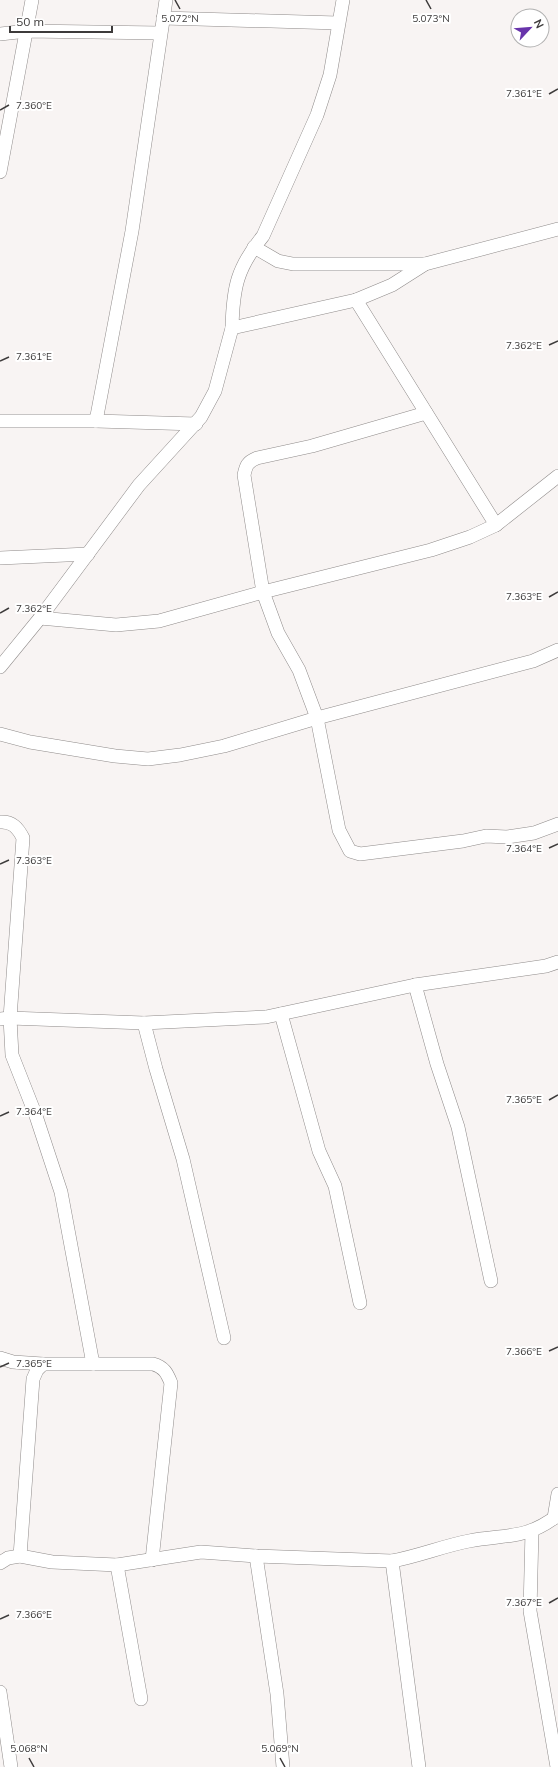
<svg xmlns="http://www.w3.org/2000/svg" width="558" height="1767" viewBox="0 0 558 1767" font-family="Mulish,sans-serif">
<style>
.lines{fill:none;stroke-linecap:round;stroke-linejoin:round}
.minor-casing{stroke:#8f8b8a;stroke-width:14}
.minor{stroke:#fff;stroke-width:13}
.ticks{fill:none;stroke:#3d3b3b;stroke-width:1.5}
.ticks-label{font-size:10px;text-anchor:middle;fill:#3d3b3b;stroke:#fff;stroke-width:4;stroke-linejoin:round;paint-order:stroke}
</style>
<rect width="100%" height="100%" fill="#f8f4f3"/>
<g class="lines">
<defs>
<g id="minor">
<path d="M166 0 132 231 96 421 196 424"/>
<path d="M343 0 330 75 317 115 263 236C237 268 233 287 232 328L356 300 392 285 425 264 558 229"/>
<path d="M163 18 338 23"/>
<path d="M0 34 27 31 160 33"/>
<path d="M0 172 32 0"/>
<path d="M254 247 278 261 293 264H425"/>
<path d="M426 413 312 446 257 458C247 462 246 466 244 475L263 592 278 633 299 670 317 718 339 830 350 851 360 854 463 841 486 836 507 837 534 833 558 824"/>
<path d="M0 421H96"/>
<path d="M496 525 558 476"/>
<path d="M0 558 88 554"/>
<path d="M40 618 116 625 159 621 263 592 431 550 470 537 496 525 356 300"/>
<path d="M0 667 40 618 139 485 201 417 215 391 232 328"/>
<path d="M0 734 30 742 115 756 148 759 180 755 224 746 317 718 533 661 558 650"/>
<path d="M0 822C12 821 18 828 23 838L10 1018 12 1055 36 1116 61 1192 93 1364"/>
<path d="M415 985 437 1064 458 1127 491 1281"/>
<path d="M281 1014 319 1151 335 1186 360 1303"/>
<path d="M0 1019 10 1018 144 1023 266 1017 415 985 546 966 558 962"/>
<path d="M144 1023 156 1069 183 1159 224 1338"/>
<path d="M0 1358 13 1362 43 1364H153C164 1367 167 1373 171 1383L152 1560"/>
<path d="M554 1518 558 1494"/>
<path d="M532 1531 530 1611 557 1767"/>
<path d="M20 1556 33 1379 37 1370 43 1364"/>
<path d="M256 1556 277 1694 283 1767"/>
<path d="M392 1561 419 1767"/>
<path d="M0 1563 8 1558 20 1556 52 1562 117 1565 201 1552 256 1556 392 1561C419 1556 443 1546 469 1541 506 1534 526 1540 558 1515"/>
<path d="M117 1565 141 1699"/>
<path d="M0 1692 11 1767"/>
</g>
</defs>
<use href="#minor" class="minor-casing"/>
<use href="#minor" class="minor"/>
</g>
<path class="ticks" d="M175 0 180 9M426 0 431 9M549 94 558 89M0 110 9 105M549 345 558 341M0 361 9 357M549 597 558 592M0 613 9 608M549 848 558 844M0 864 9 860M549 1100 558 1095M0 1116 9 1112M549 1351 558 1347M0 1367 9 1363M549 1603 558 1598M0 1619 9 1615M29 1758 34 1767M280 1758 285 1767"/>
<g class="ticks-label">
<text x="180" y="22">5.072°N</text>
<text x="431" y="22">5.073°N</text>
<text x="524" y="97">7.361°E</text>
<text x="34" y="109">7.360°E</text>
<text x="524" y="349">7.362°E</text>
<text x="34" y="360">7.361°E</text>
<text x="524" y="600">7.363°E</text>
<text x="34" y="612">7.362°E</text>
<text x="524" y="852">7.364°E</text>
<text x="34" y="864">7.363°E</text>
<text x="524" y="1103">7.365°E</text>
<text x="34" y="1115">7.364°E</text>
<text x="524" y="1355">7.366°E</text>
<text x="34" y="1367">7.365°E</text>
<text x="524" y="1606">7.367°E</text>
<text x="34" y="1618">7.366°E</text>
<text x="29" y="1752">5.068°N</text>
<text x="280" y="1752">5.069°N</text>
</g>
<g transform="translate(530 28) rotate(64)"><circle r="19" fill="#ffffff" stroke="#b1b1b1"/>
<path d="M0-3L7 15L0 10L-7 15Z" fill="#6834ab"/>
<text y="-6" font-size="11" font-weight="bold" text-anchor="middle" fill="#3d3b3b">N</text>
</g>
<path d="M10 26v6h102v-6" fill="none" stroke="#3d3b3b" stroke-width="2"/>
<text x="16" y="26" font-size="12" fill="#3d3b3b" stroke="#ffffff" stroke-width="3" paint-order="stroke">50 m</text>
</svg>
